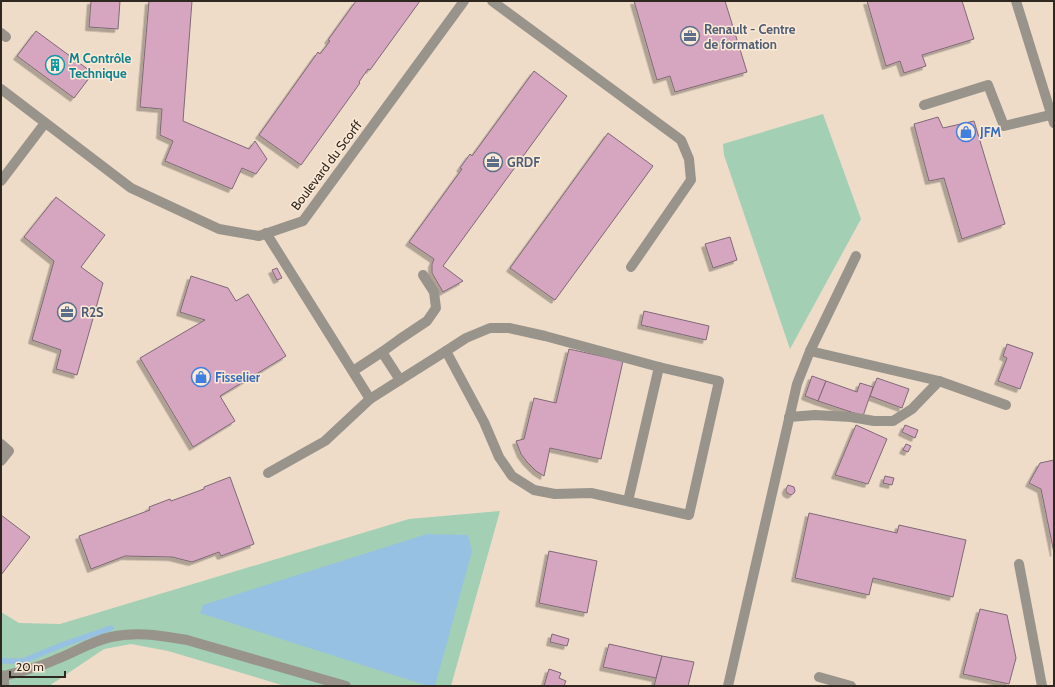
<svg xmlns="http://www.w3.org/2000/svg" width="1055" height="687" viewBox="0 0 1055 687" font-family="Cabin,sans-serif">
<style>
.green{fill:#a3cfb5}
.water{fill:#96c1e2}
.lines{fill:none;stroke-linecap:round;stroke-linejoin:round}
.stream{stroke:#96c1e2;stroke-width:5.5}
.building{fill:#d6a6c1;stroke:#7f6975;filter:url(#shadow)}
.minor{stroke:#99948b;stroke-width:10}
.labels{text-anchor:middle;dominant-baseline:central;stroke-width:3;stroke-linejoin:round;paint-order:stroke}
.service-label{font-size:13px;font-weight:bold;fill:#4e5e75;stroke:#fce9d6;text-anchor:start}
.culture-label{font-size:13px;font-weight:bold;fill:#0d838f;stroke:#fce9d6;text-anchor:start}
.shop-label{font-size:13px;font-weight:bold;fill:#366cbe;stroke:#fce9d6;text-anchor:start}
.street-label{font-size:13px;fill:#2f2821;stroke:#fce9d6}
</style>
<defs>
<filter id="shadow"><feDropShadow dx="-3.5" dy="3.5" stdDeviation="0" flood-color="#0004"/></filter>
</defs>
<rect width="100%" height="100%" fill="#eedcc9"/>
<g class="green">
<path d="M823 114 861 219 790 349 724 155 723 144Z"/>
<path d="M500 511 451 686H285L168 651 131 644 104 649 49 686H1V612L19 623 60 624 409 519Z"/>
</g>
<path class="water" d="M427 534 468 535 472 551 435 686H428L200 613 203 605Z"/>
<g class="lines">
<path class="stream" d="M1 661H23L62 645 111 628"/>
</g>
<g class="building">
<path d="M91 1H120L118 29 89 27Z"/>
<path d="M149 1H192L183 121 249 149 255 141 267 159 256 174 242 168 232 189 165 161 173 141 160 135 162 109 140 107Z"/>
<path d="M356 1H420L370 70 368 69 359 82 360 83 301 165 259 135 318 52 320 54 330 41 328 40Z"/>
<path d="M634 1H725L747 72 675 92 670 76 657 80Z"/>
<path d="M867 1H962L974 39 922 55 926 66 904 73 900 61 886 66Z"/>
<path d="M36 31 93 73 74 98 17 56Z"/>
<path d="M534 71 567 96 443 266 463 281 443 292 432 273V264L434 259 409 242 462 169 460 168 470 154 472 156Z"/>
<path d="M938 117 943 128 974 121 1005 224 962 239 944 178 929 181 914 124Z"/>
<path d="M608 133 653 166 555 300 510 268Z"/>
<path d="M56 197 105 235 81 267 103 283 77 375 56 369 61 350 32 340 54 261 24 237Z"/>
<path d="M730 237 737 260 713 268 705 244Z"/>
<path d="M277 268 282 278 277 280 272 270Z"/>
<path d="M191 276 228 288 236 301 248 294 286 356 220 396 235 421 193 447 140 358 205 320 180 312Z"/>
<path d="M644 311 709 326 706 340 641 325Z"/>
<path d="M1007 344 1033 353 1020 389 998 381 1007 358 1003 356Z"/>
<path d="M569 349 623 361 601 459 550 448 544 476 536 471 527 462 521 454 516 441 524 439 534 398 556 403Z"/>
<path d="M812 376 826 381 818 401 805 396Z"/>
<path d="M877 378 909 389 902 408 870 396Z"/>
<path d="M826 381 857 392 860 383 873 387 863 416 818 401Z"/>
<path d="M856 425 887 439 868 484 835 475Z"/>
<path d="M905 425 918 430 915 438 902 432Z"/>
<path d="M906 444 911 446 908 452 903 450Z"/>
<path d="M1054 460V553L1041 489 1029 483 1040 463Z"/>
<path d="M885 476 894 478 892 485 883 483Z"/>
<path d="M230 477 254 544 221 556 219 552 192 562 172 557 125 556 91 569 79 536 150 510 149 507 170 499 171 501 204 489V487Z"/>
<path d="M788 485 794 487 795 491 794 493 791 495 787 493 786 491V489Z"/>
<path d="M809 513 897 533 899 525 966 540 953 597 873 578 869 595 795 578Z"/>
<path d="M1 515 30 537 1 575Z"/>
<path d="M549 551 597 561 587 613 539 603Z"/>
<path d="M980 609 1007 615 1016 658 1009 684 963 674Z"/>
<path d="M552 634 569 639 567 646 550 642Z"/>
<path d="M609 644 662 656 656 678 603 667Z"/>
<path d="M662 656 694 662 688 686H654Z"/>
<path d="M549 669 561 673 559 678 566 681 564 686H544Z"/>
</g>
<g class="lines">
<g class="minor">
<path d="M492 1 681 140 689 159 691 180 631 267"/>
<path d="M1016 1 1054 123"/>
<path d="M1 33 6 37"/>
<path d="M1 89 131 188 219 229 259 236 303 221 464 1"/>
<path d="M924 105 988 85 1004 126 1054 114"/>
<path d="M1 181 45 123"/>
<path d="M266 233 370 399 400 380 382 352 353 371"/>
<path d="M446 351 466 338 490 328H509L545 336 659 367"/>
<path d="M810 351 939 381 1006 405"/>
<path d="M382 352 400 339 427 321 436 308 434 292 423 275"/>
<path d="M400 380 446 351 484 422 499 457 512 476 534 490 555 494 591 493 689 515 719 381 659 367 628 501"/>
<path d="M789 417 815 415 851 417 874 421H893L912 409 939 381"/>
<path d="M1 444 9 451 1 461"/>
<path d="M268 473 325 441 370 399"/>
<path d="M1019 564 1042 686"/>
<path d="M1 675 4 676C23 671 40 667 57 659 75 652 92 641 111 637 137 631 162 636 187 640L346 686"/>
<path d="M819 677 851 686"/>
<path d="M4 686V676"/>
<path d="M728 686 797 384 810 351 856 256"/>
</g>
</g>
<defs>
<symbol id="office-ring" viewBox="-11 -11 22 22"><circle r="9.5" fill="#fce9d6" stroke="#5c6f8a" stroke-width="1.5"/><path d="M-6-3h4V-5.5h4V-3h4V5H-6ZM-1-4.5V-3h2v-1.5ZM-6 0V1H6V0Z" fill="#5c6f8a"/></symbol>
<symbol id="building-ring" viewBox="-11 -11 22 22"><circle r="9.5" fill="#fce9d6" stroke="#0f9aa8" stroke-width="1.5"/><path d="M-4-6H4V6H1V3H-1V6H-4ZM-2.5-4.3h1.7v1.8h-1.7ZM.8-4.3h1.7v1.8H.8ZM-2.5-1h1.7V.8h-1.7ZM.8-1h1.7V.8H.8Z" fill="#0f9aa8"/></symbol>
<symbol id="shop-ring" viewBox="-11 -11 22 22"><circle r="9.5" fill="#fce9d6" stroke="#3f7fe0" stroke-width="1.5"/><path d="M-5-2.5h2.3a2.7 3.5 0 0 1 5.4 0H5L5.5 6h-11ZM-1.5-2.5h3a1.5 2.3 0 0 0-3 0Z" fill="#3f7fe0"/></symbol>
</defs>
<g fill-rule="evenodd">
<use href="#office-ring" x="679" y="25" width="22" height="22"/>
<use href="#building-ring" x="44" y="54" width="22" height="22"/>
<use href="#shop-ring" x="955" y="121" width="22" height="22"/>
<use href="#office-ring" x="482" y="151" width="22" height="22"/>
<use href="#office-ring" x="56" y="301" width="22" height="22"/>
<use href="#shop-ring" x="190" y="366" width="22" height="22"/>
</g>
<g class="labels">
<g class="service-label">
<text x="704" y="29">Renault - Centre<tspan x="704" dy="15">de formation</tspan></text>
<text x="507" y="162">GRDF</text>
<text x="81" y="312">R2S</text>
</g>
<g class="culture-label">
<text x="69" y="58">M Contrôle<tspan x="69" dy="15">Technique</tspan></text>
</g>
<g class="shop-label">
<text x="980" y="132">JFM</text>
<text x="215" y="377">Fisselier</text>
</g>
<g class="street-label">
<text transform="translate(326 165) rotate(-53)">Boulevard du Scorff</text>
</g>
</g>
<rect width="1055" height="687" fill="none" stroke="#2f2821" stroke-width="4"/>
<path d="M10 671v6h55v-6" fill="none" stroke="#2f2821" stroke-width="2"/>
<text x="16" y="671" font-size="12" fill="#2f2821" stroke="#fce9d6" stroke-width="3" paint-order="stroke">20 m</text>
</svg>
